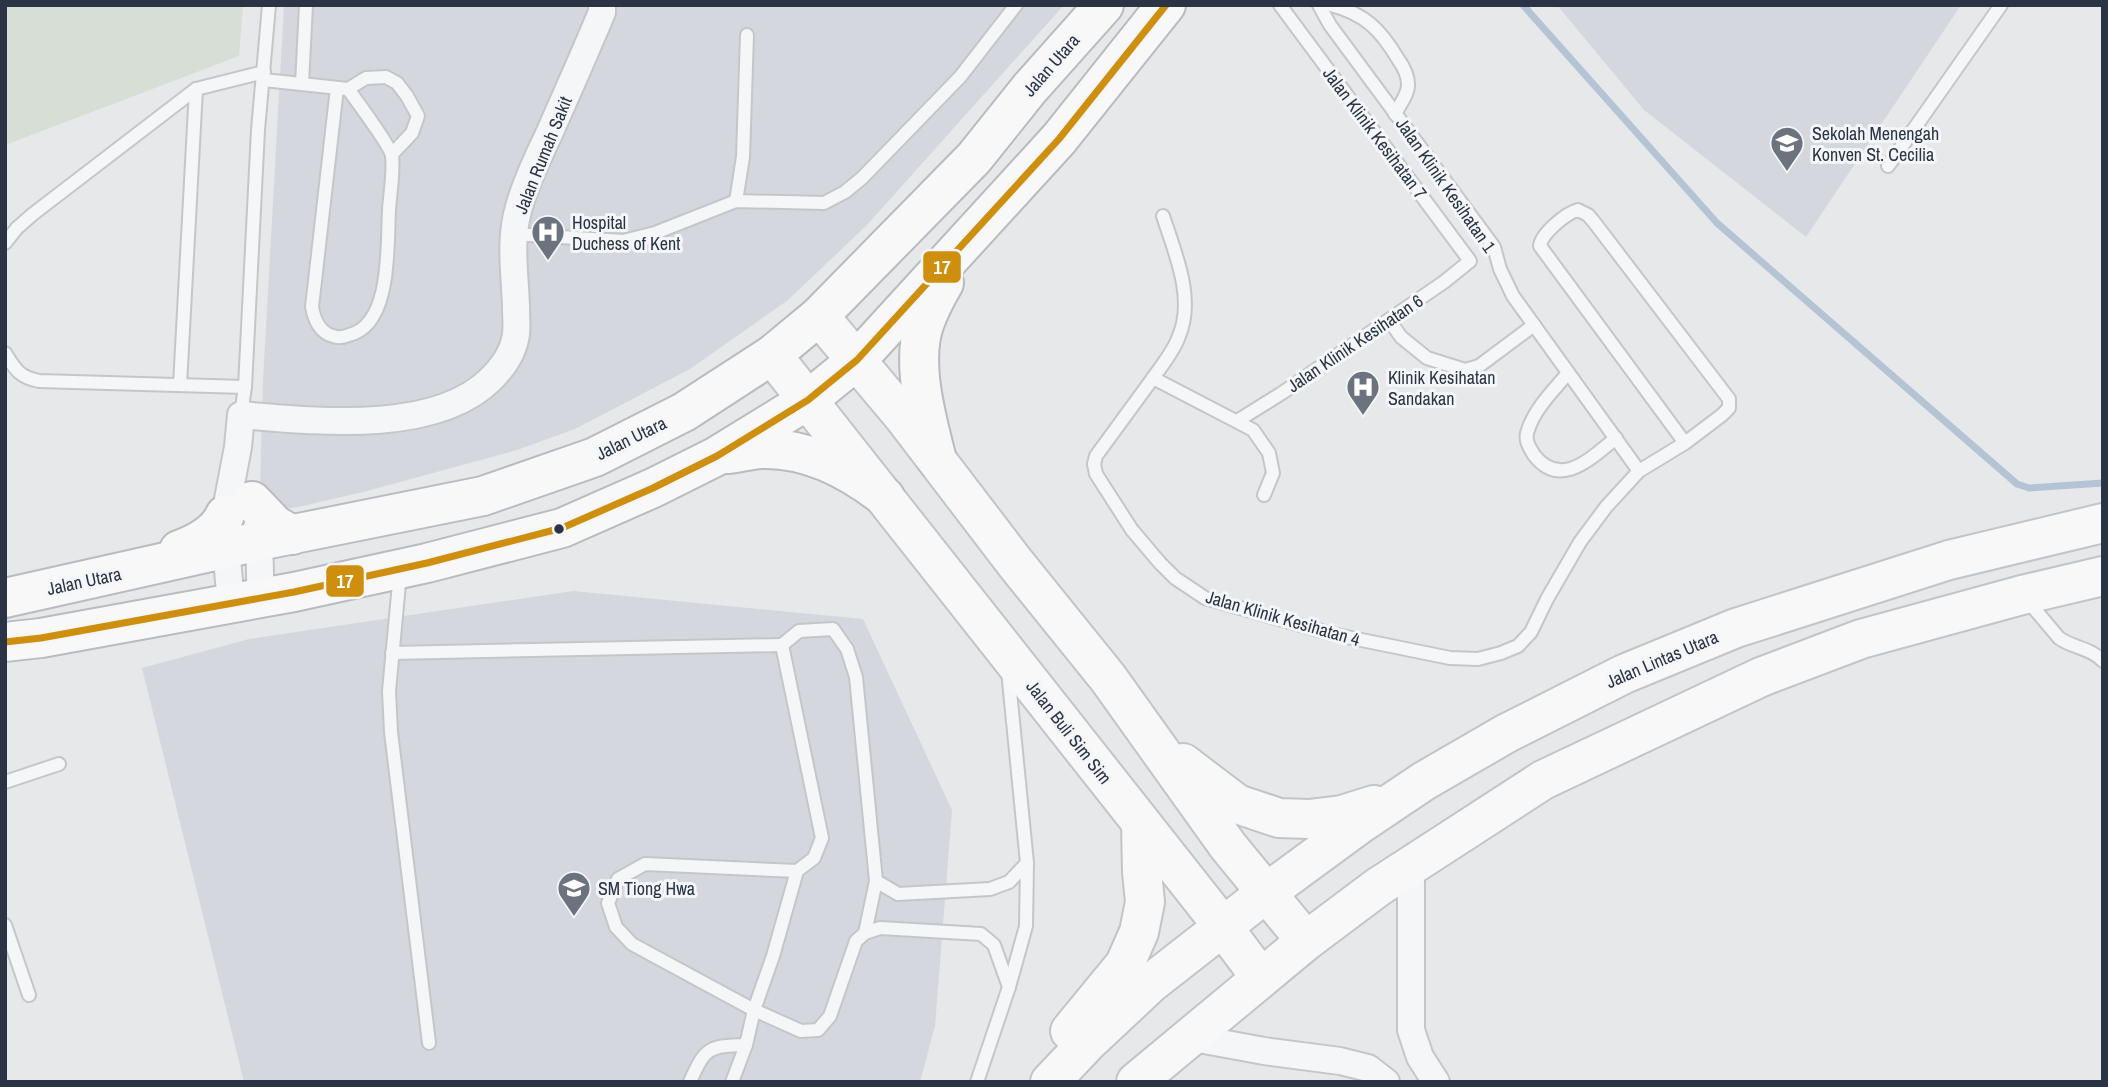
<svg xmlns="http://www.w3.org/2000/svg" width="2108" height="1087" viewBox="0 0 2108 1087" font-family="'Archivo Narrow',sans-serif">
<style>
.built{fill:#d4d7dd}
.green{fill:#d6ded6}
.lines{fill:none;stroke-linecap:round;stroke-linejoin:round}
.stream{stroke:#b4c4d5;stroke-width:7}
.lane-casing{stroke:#c4c6c8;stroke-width:16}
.street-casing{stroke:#c4c6c8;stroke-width:30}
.primary-casing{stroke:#c2c5c8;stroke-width:42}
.highway-casing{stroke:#b8bbbf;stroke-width:42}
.lane{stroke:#f5f6f7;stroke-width:12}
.street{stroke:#f5f6f7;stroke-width:26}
.primary{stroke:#f8f8f8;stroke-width:38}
.highway{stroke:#f8f8f8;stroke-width:38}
.bus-1-casing{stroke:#f4f6f9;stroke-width:12}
.bus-1{stroke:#ce8f0e;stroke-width:7}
.bus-dot{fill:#2b3445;stroke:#f4f6f9;stroke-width:2.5}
.labels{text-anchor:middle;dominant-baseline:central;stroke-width:6;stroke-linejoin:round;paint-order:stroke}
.street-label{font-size:18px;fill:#2b3445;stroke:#f4f6f9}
.poi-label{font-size:18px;fill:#2b3445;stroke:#f4f6f9;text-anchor:start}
.line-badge{stroke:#f4f6f9;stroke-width:2.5}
.badge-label{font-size:19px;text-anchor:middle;font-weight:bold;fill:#fff}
</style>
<rect width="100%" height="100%" fill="#e6e8ea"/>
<g class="built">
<path d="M284 5H1064L867 225 788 300 690 369 575 429 517 450 367 491 299 507 274 510 260 490 263 380Z"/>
<path d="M1557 5H1961L1806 237 1644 110Z"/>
<path d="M573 591 863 619 952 810 935 1026 920 1082H244L142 668 249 639Z"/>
</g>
<path class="green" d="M5 5H243L239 56 5 145Z"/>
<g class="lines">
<path class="stream" d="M1523 5 1717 223 2017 484 2029 488 2103 483"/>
<defs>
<g id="lane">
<path d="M1319 5 1330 25 1494 247 1500 269 1513 296 1639 471"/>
<path d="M1331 5C1365 14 1380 29 1398 59 1403 66 1408 74 1408 84 1409 93 1399 106 1395 114"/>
<path d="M264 80 348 89 366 78 386 77 397 83 407 96 418 116 412 133 392 154"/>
<path d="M302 84 306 5"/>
<path d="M337 88 312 307C314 319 320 333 333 336 338 338 344 337 349 335 392 325 387 245 389 210 390 194 394 172 392 156 391 147 356 100 348 89"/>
<path d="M1888 166 2001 5"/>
<path d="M736 201 743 157 747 35"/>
<path d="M514 234 623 241 655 233 736 201 824 203 845 192 862 178 960 77 1016 5"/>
<path d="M5 243 17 228 33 214 196 89 264 72"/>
<path d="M1389 320 1401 337 1427 358 1465 370 1479 366 1534 325"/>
<path d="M5 353C15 369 19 377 39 381L245 387"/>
<path d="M1568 373C1554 390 1535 408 1528 430 1524 439 1529 447 1534 455 1561 490 1592 457 1616 438"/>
<path d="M1153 378C1162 365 1174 351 1179 336 1195 298 1175 253 1163 216"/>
<path d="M180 385 196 89"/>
<path d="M241 415 245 387 258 130 269 5"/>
<path d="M1237 421 1282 393 1444 282 1470 261 1280 5"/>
<path d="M1264 495 1273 473 1269 453 1253 430 1153 378 1096 456 1094 464 1096 474 1132 530 1160 563 1175 578 1205 598 1332 634 1450 658 1478 659 1501 653 1518 646 1531 632 1547 599 1580 542 1606 507 1639 471 1685 443 1722 415 1729 408V399L1594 222 1588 215 1578 210C1566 213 1541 234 1540 246L1685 443"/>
<path d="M400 573 389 691 391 732 429 1043"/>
<path d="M2027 600 2059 638C2073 648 2091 648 2103 661"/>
<path d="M392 653 782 645"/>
<path d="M5 782 59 764"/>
<path d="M876 881 898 894 990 889 1009 882 1027 863"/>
<path d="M5 925 29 995"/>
<path d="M865 933 876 881 856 677 847 649 833 629 799 631 782 645 822 838 814 858 797 871 645 864 618 879 608 903 616 927 632 944 754 1010 801 1031 818 1030 830 1016 856 941 865 933 880 928 981 934 994 945 1009 987"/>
<path d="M690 1082C705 1047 709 1046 746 1045"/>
<path d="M732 1082 746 1045 754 1010 773 956 797 871"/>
<path d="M977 1082 1009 987 1026 926 1027 863 1008 671"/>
</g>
<g id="street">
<path d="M257 527C261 550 259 573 261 597"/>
<path d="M231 603 226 548 225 515 238 447 241 415C314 421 435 435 491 379 503 367 514 351 516 334 517 326 516 316 516 307 515 274 509 240 519 207 526 182 538 157 549 134 567 93 585 53 602 12V5"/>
<path d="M1411 865V1030L1420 1057 1436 1082"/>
<path d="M1188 1037 1264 1051 1340 1061 1368 1068 1386 1082"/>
</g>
<g id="primary">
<path d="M819 316 903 416 1016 564 1108 678 1228 846 1306 941"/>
<path d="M772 355 1214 915 1261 978"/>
<path d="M1183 763 1237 804 1279 818 1309 819 1342 815 1374 805"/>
<path d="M1070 1031 1125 964 1139 932 1145 902 1142 872 1141 823"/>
<path d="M1050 1082 1087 1043 1151 983 1266 893 1360 824 1424 781 1507 733 1624 674 1736 628 1949 560 2103 523"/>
<path d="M1136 1082 1306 941 1378 887 1543 780 1761 677 1861 639 2022 595 2103 576"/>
</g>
<g id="highway">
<path d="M728 454C738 453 749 450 760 449 807 447 848 469 885 497"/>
<path d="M937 460C927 420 910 362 925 322 930 308 937 295 944 283"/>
<path d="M252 501 275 525 292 535"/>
<path d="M179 550C198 543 217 533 225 515"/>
<path d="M5 598 259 541 483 496 595 457 684 412 772 355 819 316 974 158 1030 88 1104 5"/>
<path d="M5 642 41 638 294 592 427 563 562 528 653 488 717 456 808 400 857 360 1059 139 1166 5"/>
</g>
</defs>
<use href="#lane" class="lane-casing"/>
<use href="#street" class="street-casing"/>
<use href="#primary" class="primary-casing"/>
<use href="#highway" class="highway-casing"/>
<use href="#lane" class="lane"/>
<use href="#street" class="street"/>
<use href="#primary" class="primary"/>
<use href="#highway" class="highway"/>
<defs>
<path id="bus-1" d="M5 642 41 638 294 592 427 563 562 528 653 488 717 456 808 400 857 360 1059 139 1166 5"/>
</defs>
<use href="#bus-1" class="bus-1-casing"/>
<use href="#bus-1" class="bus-1"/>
</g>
<defs>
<symbol id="school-pin" viewBox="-11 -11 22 30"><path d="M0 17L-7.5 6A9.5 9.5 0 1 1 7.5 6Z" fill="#6c737f" stroke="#f4f6f9"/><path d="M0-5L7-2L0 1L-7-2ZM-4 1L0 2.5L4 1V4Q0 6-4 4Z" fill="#fff"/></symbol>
<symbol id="hospital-pin" viewBox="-11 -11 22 30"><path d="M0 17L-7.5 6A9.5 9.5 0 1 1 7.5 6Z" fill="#6c737f" stroke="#f4f6f9"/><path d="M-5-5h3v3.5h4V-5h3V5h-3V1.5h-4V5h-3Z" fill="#fff"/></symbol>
</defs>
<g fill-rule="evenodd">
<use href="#school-pin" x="1768" y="124" width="38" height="52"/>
<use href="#hospital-pin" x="529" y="213" width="38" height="52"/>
<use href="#hospital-pin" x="1344" y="368" width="38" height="52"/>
<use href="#school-pin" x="555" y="869" width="38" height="52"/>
</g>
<circle class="bus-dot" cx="559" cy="529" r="6"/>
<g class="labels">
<g class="street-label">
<text transform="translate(1051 65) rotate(-49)">Jalan Utara</text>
<text transform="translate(1375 133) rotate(53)">Jalan Klinik Kesihatan 7</text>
<text transform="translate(543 155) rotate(-68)">Jalan Rumah Sakit</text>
<text transform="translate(1446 185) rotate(55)">Jalan Klinik Kesihatan 1</text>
<text transform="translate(1355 343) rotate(-34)">Jalan Klinik Kesihatan 6</text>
<text transform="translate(631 438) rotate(-26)">Jalan Utara</text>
<text transform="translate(84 581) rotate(-12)">Jalan Utara</text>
<text transform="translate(1283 618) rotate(16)">Jalan Klinik Kesihatan 4</text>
<text transform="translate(1662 659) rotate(-23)">Jalan Lintas Utara</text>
<text transform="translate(1069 732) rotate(52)">Jalan Buli Sim Sim</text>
</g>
<g class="poi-label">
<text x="1812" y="133">Sekolah Menengah<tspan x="1812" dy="21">Konven St. Cecilia</tspan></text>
<text x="572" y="222">Hospital<tspan x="572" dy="21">Duchess of Kent</tspan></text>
<text x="1388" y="377">Klinik Kesihatan<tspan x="1388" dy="21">Sandakan</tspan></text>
<text x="598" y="888">SM Tiong Hwa</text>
</g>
</g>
<g class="line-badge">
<rect x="922" y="250" width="40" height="34" rx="7" fill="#ce8f0e"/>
<rect x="325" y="564" width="40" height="34" rx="7" fill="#ce8f0e"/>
</g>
<g class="badge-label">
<text x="942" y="274">17</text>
<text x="345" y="588">17</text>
</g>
<rect width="2108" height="1087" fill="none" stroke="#2b3445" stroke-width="14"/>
</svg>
